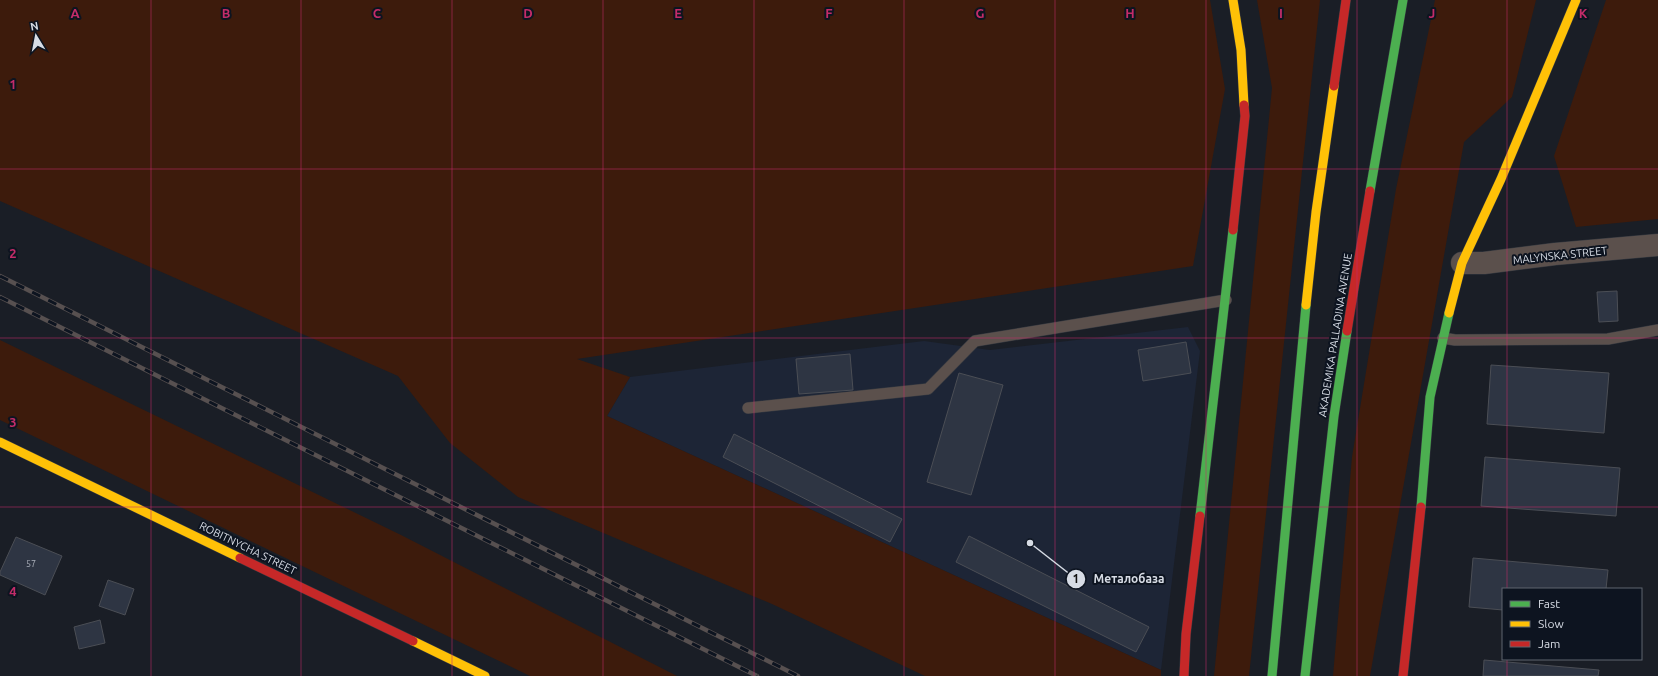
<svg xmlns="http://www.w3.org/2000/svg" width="1658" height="676" viewBox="0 0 1658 676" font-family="Ubuntu,sans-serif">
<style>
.built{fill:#1d2536}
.green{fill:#3d1b0c}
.building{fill:#2e3543;stroke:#4b4e55}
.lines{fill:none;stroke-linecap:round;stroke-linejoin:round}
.lane-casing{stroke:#353940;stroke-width:12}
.street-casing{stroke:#353940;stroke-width:23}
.fast-casing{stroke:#353940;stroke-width:10}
.slow-casing{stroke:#353940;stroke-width:10}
.jam-casing{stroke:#353940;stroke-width:10}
.lane{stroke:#5b504c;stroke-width:11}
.street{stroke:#5b504c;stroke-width:22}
.fast{stroke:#4caf50;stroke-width:9}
.slow{stroke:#ffc107;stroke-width:9}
.jam{stroke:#c62828;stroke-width:9}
.rail-casing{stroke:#575050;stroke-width:4.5}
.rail{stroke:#0d1420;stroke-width:3;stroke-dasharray:9;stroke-linecap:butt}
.grid{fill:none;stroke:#c42c69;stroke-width:1;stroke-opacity:0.55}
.labels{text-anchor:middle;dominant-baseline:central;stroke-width:4;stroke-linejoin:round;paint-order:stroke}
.number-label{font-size:9px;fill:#adb2bc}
.street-label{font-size:11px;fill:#d7dce5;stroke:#0d1420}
.grid-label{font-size:13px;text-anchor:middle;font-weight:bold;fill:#c42c69;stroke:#0d1420;stroke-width:4;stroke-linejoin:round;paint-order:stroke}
.leader{fill:none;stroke:#d7dce5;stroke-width:1.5}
.callout-dot{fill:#d7dce5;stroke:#0d1420;stroke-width:1.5}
.mark-label{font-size:12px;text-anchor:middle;font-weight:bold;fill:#111}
.callout-label{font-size:12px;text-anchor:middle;font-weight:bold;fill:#d7dce5;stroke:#0d1420;stroke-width:4;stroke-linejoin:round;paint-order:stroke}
</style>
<rect width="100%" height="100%" fill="#1a1e26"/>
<path class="built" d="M1188 327 1200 351 1161 670 607 416 630 377 924 341 990 350Z"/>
<g class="green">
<path d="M0 0H1210L1225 89 1193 266 577 359 630 377 607 416 1161 670V676H925L772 604 518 497 450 443 398 376 0 201Z"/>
<path d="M1257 0H1320L1249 676H1214L1272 88Z"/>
<path d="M1435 0H1536L1512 97 1464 142 1370 676H1333L1352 457 1396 189Z"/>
<path d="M1606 0H1658V219L1576 227 1554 156Z"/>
<path d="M0 340 401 535 677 676H530L0 420Z"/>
</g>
<g class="building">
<path d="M1617 291 1618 321 1599 322 1597 292Z"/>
<path d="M1186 342 1191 373 1143 381 1138 350Z"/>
<path d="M850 354 853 390 799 394 796 359Z"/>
<path d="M1491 365 1609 373 1604 433 1487 424Z"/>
<path d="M959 373 1003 385 971 495 927 482Z"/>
<path d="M734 434 902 519 890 542 723 457Z"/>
<path d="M1485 457 1620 468 1616 516 1481 506Z"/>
<path d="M969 536 1149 627 1136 652 956 562Z"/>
<path d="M16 537 62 556 45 595 0 575V572Z"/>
<path d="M1473 558 1608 570 1606 589H1503V610L1469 607Z"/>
<path d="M108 580 134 589 125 615 99 606Z"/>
<path d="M100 620 105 643 79 649 74 627Z"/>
<path d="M1484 660 1599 670 1598 676H1483Z"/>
</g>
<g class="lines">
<defs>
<g id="lane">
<path d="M1443 338 1455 340 1608 339 1658 330"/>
<path d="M748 408 928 389 975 341 1226 300"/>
</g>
<path id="street" d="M1462 263H1484L1555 254 1658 245"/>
<g id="fast">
<path d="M1370 191 1403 0"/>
<path d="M1421 507 1430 397 1449 313"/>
<path d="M1200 516 1233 230"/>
<path d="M1272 676 1306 305"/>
<path d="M1305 676 1334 416 1347 331"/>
</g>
<g id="slow">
<path d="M1233 0 1241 50 1244 105"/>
<path d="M1306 305 1316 212 1334 86"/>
<path d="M1449 313 1462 263 1501 179 1576 0"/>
<path d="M0 442 240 558"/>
<path d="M413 641 485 676"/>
</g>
<g id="jam">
<path d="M1334 86 1346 0"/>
<path d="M1233 230 1245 116 1244 105"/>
<path d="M1347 331 1370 191"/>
<path d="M240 558 413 641"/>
<path d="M1184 676 1186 634 1200 516"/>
<path d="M1403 676 1421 507"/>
</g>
</defs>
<use href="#lane" class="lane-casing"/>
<use href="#street" class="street-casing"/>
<use href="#fast" class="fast-casing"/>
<use href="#slow" class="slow-casing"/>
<use href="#jam" class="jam-casing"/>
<use href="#lane" class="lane"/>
<use href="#street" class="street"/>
<use href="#fast" class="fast"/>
<use href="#slow" class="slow"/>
<use href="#jam" class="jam"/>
<defs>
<g id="rail">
<path d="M0 276 798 676"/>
<path d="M0 297 757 676"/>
</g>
</defs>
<use href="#rail" class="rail-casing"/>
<use href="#rail" class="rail"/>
</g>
<path class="grid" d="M151 0V676M301 0V676M452 0V676M603 0V676M754 0V676M904 0V676M1055 0V676M1206 0V676M1357 0V676M1507 0V589M0 169H1658M0 338H1658M0 507H1658M1507 659V676"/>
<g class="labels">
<g class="number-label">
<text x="31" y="564">57</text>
</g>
<g class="street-label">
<text transform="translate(1560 255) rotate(-6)">MALYNSKA STREET</text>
<text transform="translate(1335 335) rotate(-81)">AKADEMIKA PALLADINA AVENUE</text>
<text transform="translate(248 548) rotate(26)">ROBITNYCHA STREET</text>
</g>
</g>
<g class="grid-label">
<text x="75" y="18">A</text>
<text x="226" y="18">B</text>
<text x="377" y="18">C</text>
<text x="528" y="18">D</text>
<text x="678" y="18">E</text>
<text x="829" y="18">F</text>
<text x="980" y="18">G</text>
<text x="1130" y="18">H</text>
<text x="1281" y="18">I</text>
<text x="1432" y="18">J</text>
<text x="1583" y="18">K</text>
<text x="13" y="89">1</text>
<text x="13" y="258">2</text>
<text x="13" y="427">3</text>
<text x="13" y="596">4</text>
</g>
<path class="leader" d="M1030 543L1076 579"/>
<g class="callout-dot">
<circle cx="1030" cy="543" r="4"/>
<circle cx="1076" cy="579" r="10"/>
</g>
<g class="mark-label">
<text x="1076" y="583">1</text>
</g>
<g class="callout-label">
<text x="1129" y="583">Металобаза</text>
</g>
<rect x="1502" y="588" width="140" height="72" fill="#0d1420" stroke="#5e646f"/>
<rect x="1510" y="601" width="20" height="6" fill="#4caf50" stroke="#5e646f"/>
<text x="1538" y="608" font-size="12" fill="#d7dce5">Fast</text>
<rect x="1510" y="621" width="20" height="6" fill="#ffc107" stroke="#5e646f"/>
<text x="1538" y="628" font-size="12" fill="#d7dce5">Slow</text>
<rect x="1510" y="641" width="20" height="6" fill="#c62828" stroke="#5e646f"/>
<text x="1538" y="648" font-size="12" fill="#d7dce5">Jam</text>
<g transform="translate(36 36) rotate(350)" stroke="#0d1420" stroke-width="3" paint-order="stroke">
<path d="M0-3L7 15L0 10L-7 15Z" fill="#d7dce5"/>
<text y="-6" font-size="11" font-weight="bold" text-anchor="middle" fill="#d7dce5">N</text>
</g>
</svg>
